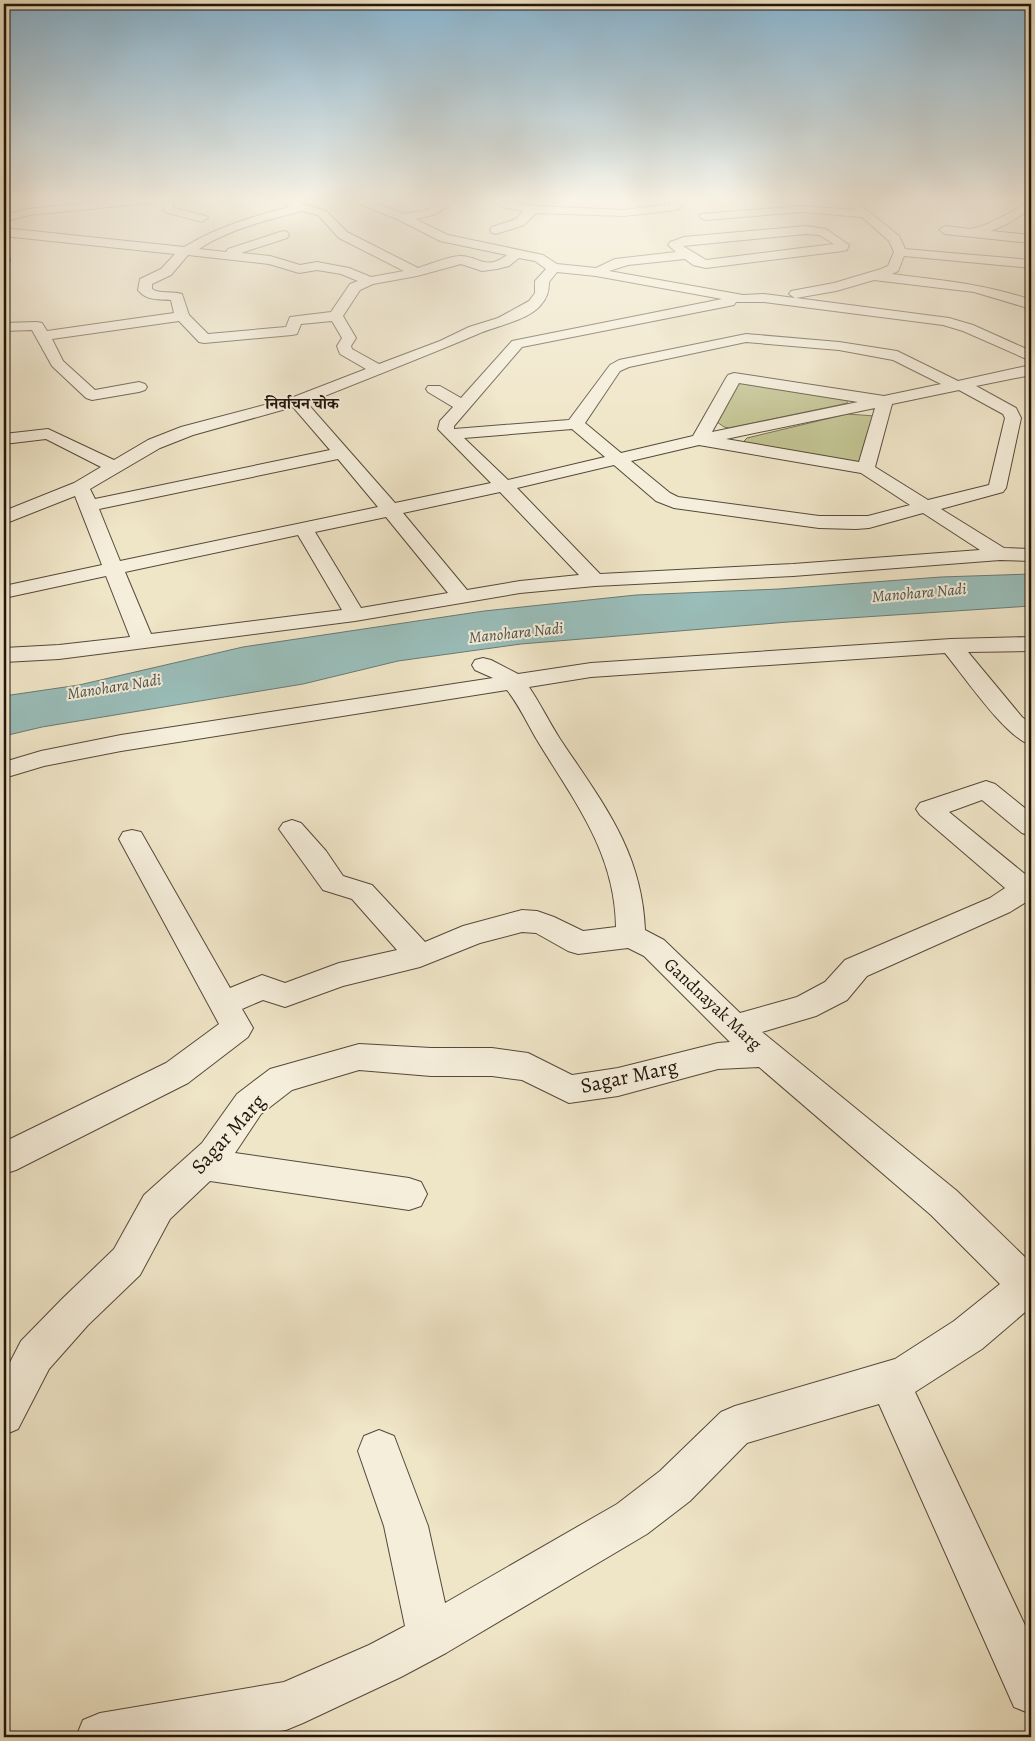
<svg xmlns="http://www.w3.org/2000/svg" width="1035" height="1741" viewBox="0 0 1035 1741" font-family="Alegreya,'Noto Serif Devanagari',serif">
<style>
.green{fill:#c1c290;stroke:#726c4e}
.water{fill:#9abeba;stroke:#6a7a74}
.lines{fill:none;stroke-linecap:round;stroke-linejoin:round}
.minor-casing{stroke:#55493b;stroke-width:2}
.minor{fill:#f5eedb;fill-rule:evenodd}
.labels{text-anchor:middle;dominant-baseline:central;stroke-width:4;stroke-linejoin:round;paint-order:stroke}
.far-neighbourhood-label{font-size:16px;font-weight:bold;fill:#22150c;stroke:#f5eedb}
.far-water-label{font-size:16px;font-style:italic;fill:#4c5049;stroke:#f5eedb}
.street-label{font-size:18px;fill:#22150c;stroke:#f5eedb}
.near-street-label{font-size:21px;fill:#22150c;stroke:#f5eedb}
</style>
<rect width="100%" height="100%" fill="#efe5c7"/>
<filter id="stains"><feTurbulence type="fractalNoise" baseFrequency=".004" numOctaves="4"/><feColorMatrix values="0 0 0 0 .2 0 0 0 0 .09 0 0 0 0 .02 0 0 0 .5 -.17"/></filter>
<radialGradient id="worn" r=".72"><stop offset=".6" stop-color="#630" stop-opacity="0"/><stop offset="1" stop-color="#630" stop-opacity=".3"/></radialGradient>
<g class="green">
<path d="M740 382 846 399 848 401 847 403 839 405 729 428 724 427 717 422Z"/>
<path d="M847 414 875 416 861 460 858 462 745 444 744 441 747 438Z"/>
</g>
<path class="water" d="M1031 574V606L788 622 521 644 398 661 303 684 42 727 4 736V696L79 685 243 647 484 611 636 595 779 589 941 577Z"/>
<g class="lines">
<defs>
<g id="minor">
<path d="M131 198H175L172 201 174 208 206 216 208 218 202 222 165 212 161 202 29 215 4 222V215L28 209Z"/>
<path d="M345 198H363L404 214 427 210 446 198H460L434 215 415 219 448 235 543 255 557 264 596 268 615 259 676 252 668 245 670 242 684 237 806 226 826 229 849 245 847 250 843 251 706 268 693 265 685 259 628 265 609 271 743 295 764 294 795 298 789 294 791 291 834 283 881 269 888 266 894 252 889 241 862 217 803 212 705 220 701 218 699 216 701 214 803 206 854 210 850 204 852 198H863L862 204 864 208 899 236 905 249 1031 260V268L904 256 898 271 892 274C939 280 986 284 1031 300V309L974 292 874 280 836 291 796 298 949 318 973 325 1031 351V361L963 331 943 325 764 302H736L734 305 729 306 522 347 454 426V429L569 420 610 365 619 360 746 334 839 342 897 351 958 381 1031 365V375L976 386 1016 408 1021 418 1006 488 1003 492 941 509 1004 548 1031 549V561L1000 560 793 576 595 586 520 593 355 621 59 659 4 662V648L59 645 130 637 106 576 4 598V586L102 565 75 496 4 524V511L74 483 101 467 46 439 4 444V434L48 429 114 460 148 440 181 427 291 398 366 369 340 354 337 346 342 338 332 321 301 324 297 334 292 335 204 343 199 342 179 321 52 339 63 361 95 390 139 382 145 384 147 387 145 390 139 392 92 400 86 398 52 366 32 330 4 331V323L37 322 42 323 47 331 174 313 171 300C158 299 147 301 138 290L140 279 161 269 175 254 4 236V228L184 247C217 227 253 216 290 207L284 203 290 200 326 211 347 232 418 268C430 264 450 256 461 256 481 257 485 271 507 255L440 241 399 220ZM302 211 318 215 339 238 404 271 371 277 349 268 317 262 300 265 270 256 241 253 287 238 289 235 287 232 283 231 228 249 226 252 199 249C230 229 267 220 302 211ZM806 234 819 235 834 244 706 260 683 246ZM188 255 269 264 299 273 317 270 341 274 358 281 350 284 331 312 290 317 286 327 208 334 189 315 182 294C172 291 159 294 152 289V284L171 275ZM519 258 535 261 546 269 535 281V293L529 301 498 318 469 327 440 341 379 364 352 349 351 346 356 338 343 316 360 290 373 284 417 276 461 264 482 271 497 269 509 266ZM557 272 596 276 722 299 512 341 461 398 440 386H428L426 389 428 392 453 407 440 421 438 429 491 483 395 503 307 403C364 380 421 358 478 334 496 326 526 321 540 306 547 298 549 292 549 282ZM746 342 839 350 893 360 941 384 884 396 734 373 728 375 726 378 693 436 621 453 585 423 620 371 629 367ZM739 383 858 402 712 432ZM959 390 1003 414 1005 418 989 485 928 500 875 467 892 404ZM293 407 330 450 95 499 90 489 160 448 193 435ZM875 408 859 462 726 439ZM572 429 605 457 508 480 464 438ZM699 445 861 473 910 505 868 516H819L678 497 670 493 631 461ZM338 459 378 507 120 561 99 509ZM614 465 656 501 674 508 819 528 856 529 869 528 923 513 980 550 793 564 600 574 517 488ZM500 492 579 575 520 581 467 590 403 513ZM386 517 448 593 361 608 315 532ZM298 535 342 610 151 634 125 572Z"/>
<path d="M487 198H502L509 202 534 206 624 210 671 204 668 198H680L684 203 679 209 675 210 624 216 536 213 524 225 496 234 492 233 490 230 492 227 516 219 523 211 502 207Z"/>
<path d="M1031 200V208L1029 210 1009 223 991 231 1031 235V243L945 234 939 230 945 226 971 229 985 225 1008 214Z"/>
<path d="M4 253 8 254 10 261 4 265Z"/>
<path d="M1031 637V651L968 652 1022 717 1031 724V745C1006 738 963 675 945 653L591 677 529 687C540 703 549 722 560 739 602 802 642 851 645 930L664 940 740 1013 797 997 825 982 845 960 990 898 1005 888 920 815 916 809 920 803 986 781 995 784 1031 813V836L1022 833 982 800 949 812 1031 879V899L1010 912 867 976 847 1000 816 1016 762 1032 957 1191 1031 1263V1307L982 1349 915 1392 1031 1638V1714L1014 1707 879 1404 747 1443 690 1501 647 1534 446 1653 401 1677 303 1723 286 1730 242 1737H76L83 1720 100 1713 284 1682 369 1645 405 1626 384 1526 358 1451 364 1436 379 1430 394 1436 428 1526 445 1603 617 1504 660 1471 721 1412 735 1406 895 1359 954 1321 1000 1284 931 1215 759 1067 718 1069 618 1096 569 1103 522 1080 492 1076H431L359 1070 292 1090 261 1114 235 1153 409 1178 421 1182 427 1194 421 1206 409 1210 210 1181 170 1219 140 1275 88 1325 49 1369 18 1429 4 1435V1374L21 1341 62 1299 114 1249 144 1195 202 1143 237 1094 270 1069 359 1044 431 1048H492L528 1053 572 1075 618 1068 718 1043 730 1042 644 956 628 948 578 954 568 951 536 933 522 932 480 943 420 967 343 986 285 1007 263 1000 242 1009 253 1028 248 1037 188 1083 16 1170 4 1174V1142L166 1063 219 1024 119 839 123 832 132 830 141 832 230 988 262 975 285 983 339 963 397 950 352 899 323 890 279 829 283 823 292 820 301 823 326 851 343 876 372 885 425 942 463 926 522 910 537 911 554 917 583 931 616 927C615 852 574 801 537 740 527 723 519 705 507 690L121 751 44 766 4 778V762L41 751 121 735 493 678 475 670 472 665 475 660 483 658 491 660 518 674 591 663 951 639Z"/>
</g>
</defs>
<use href="#minor" class="minor-casing"/>
<use href="#minor" class="minor"/>
</g>
<linearGradient id="sky" x2="0" y2="1"><stop stop-color="#89b8d6"/><stop offset="0.45" stop-color="#f8f3e6"/><stop offset="1" stop-color="#f8f3e6" stop-opacity="0"/></linearGradient>
<rect width="1035" height="442" fill="url(#sky)"/>
<g class="labels">
<g class="far-neighbourhood-label">
<text x="302" y="404">निर्वाचन चोक</text>
</g>
<g class="far-water-label">
<text transform="translate(919 593) rotate(-5)">Manohara Nadi</text>
<text transform="translate(516 633) rotate(-6)">Manohara Nadi</text>
<text transform="translate(114 687) rotate(-9)">Manohara Nadi</text>
</g>
<g class="street-label">
<text transform="translate(713 1004) rotate(43)">Gandnayak Marg</text>
</g>
<g class="near-street-label">
<text transform="translate(629 1076) rotate(-12)">Sagar Marg</text>
<text transform="translate(228 1134) rotate(-48)">Sagar Marg</text>
</g>
</g>
<rect width="1035" height="1741" fill="none" stroke="#efe5c7" stroke-width="20"/>
<rect x="5" y="5" width="1025" height="1731" fill="none" stroke="#22150c" stroke-width="2.5"/>
<rect x="10" y="10" width="1015" height="1721" fill="none" stroke="#22150c"/>
<rect width="100%" height="100%" filter="url(#stains)"/>
<rect width="100%" height="100%" fill="url(#worn)"/>
</svg>
